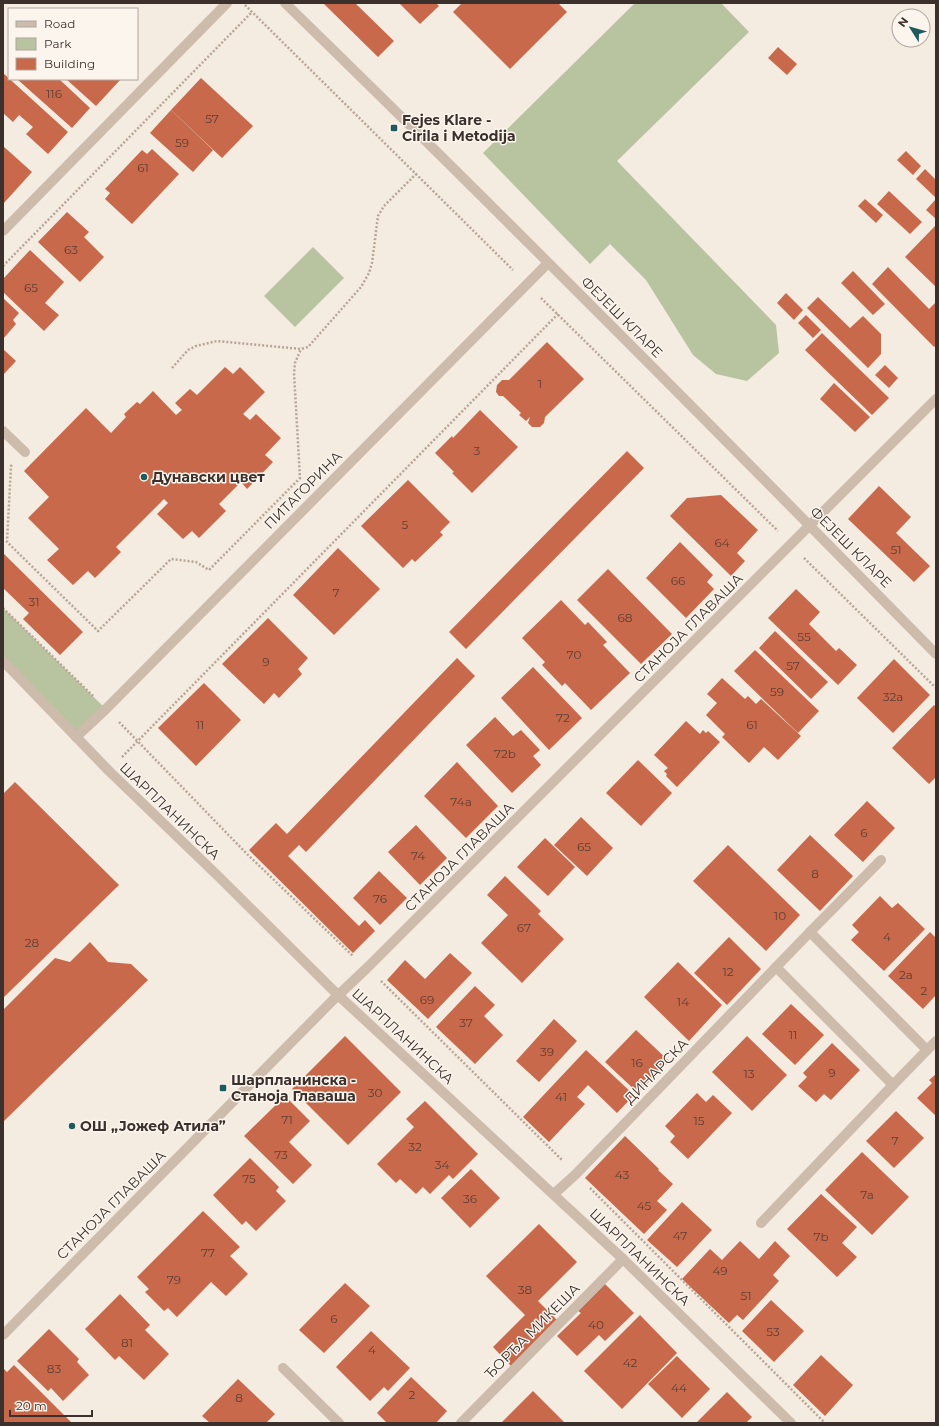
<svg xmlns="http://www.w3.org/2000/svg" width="939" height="1426" viewBox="0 0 939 1426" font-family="Montserrat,sans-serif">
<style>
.green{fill:#b8c4a0}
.building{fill:#c8694b}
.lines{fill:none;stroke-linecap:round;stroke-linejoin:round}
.path{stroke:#b9a596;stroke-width:2.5;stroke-dasharray:2 2;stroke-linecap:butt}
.minor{stroke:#cdbbac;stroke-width:10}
.poi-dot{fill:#1f5a5e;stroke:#fbf5ee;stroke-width:1.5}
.labels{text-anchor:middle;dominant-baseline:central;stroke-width:3;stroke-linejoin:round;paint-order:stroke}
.number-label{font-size:12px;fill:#5e3e33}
.poi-label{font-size:14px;font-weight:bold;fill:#3b302b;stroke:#fbf5ee;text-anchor:start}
.street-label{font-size:14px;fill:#3b302b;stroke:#fbf5ee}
</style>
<rect width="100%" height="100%" fill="#f4ebe1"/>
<g class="green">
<path d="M635 3H721L749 32 617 161 776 325 779 353 747 381 716 374 693 355 646 280 610 244 590 264 483 153Z"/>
<path d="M313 247 344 278 295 327 264 296Z"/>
<path d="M3 608 106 709 76 737 3 655Z"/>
</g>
<g class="building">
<path d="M323 3H355L394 41 378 57Z"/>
<path d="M399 3H436L439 6 420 24Z"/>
<path d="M462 3H558L567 12 510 69 453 12Z"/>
<path d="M778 47 797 64 787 75 768 58Z"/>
<path d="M3 73 68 132 48 154 26 134 33 127 19 115 13 122 3 113Z"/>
<path d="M201 78 253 126 222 158 171 110Z"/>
<path d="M17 79H59L90 108 72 128Z"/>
<path d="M66 79H121L96 106Z"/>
<path d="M171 110 213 150 193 172 150 133Z"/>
<path d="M3 146 32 172 3 204Z"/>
<path d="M152 149 179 174 132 224 105 199 110 193 105 189 142 150 147 154Z"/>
<path d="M906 151 921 166 913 175 897 160Z"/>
<path d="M925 169 936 180V196L935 197 916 179Z"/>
<path d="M889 191 922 222 910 234 877 204Z"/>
<path d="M865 199 883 215 876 223 858 206Z"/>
<path d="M936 199V219L926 210Z"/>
<path d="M67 212 89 232 84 237 104 257 80 282 38 242Z"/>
<path d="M936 225V287L905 257Z"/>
<path d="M30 250 64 282 45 303 59 315 44 331 3 292V279Z"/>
<path d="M888 267 929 309 936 302V345L934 347 872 284Z"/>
<path d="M853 271 885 304 873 315 841 283Z"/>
<path d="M786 293 803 310 794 320 777 303Z"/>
<path d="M818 297 850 328 863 316 881 334V354L868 368 807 308Z"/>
<path d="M3 298 19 313 13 320 16 324 3 339Z"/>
<path d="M806 315 821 330 813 338 798 323Z"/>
<path d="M822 333 889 398 872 415 805 350Z"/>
<path d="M547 342 584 379 545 417 544 423 540 427H532L528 423 530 417 526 421 519 415 521 413 503 396H499L496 392 497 385 502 380H509Z"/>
<path d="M3 349 16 361 3 375Z"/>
<path d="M885 365 898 378 889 388 875 375Z"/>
<path d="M225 367 233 374 240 367 265 392 243 414 250 420 256 414 281 438 265 455 273 462 247 489 241 482 219 504 226 511 199 538 192 531 183 539 157 514 168 503 164 499 116 547 121 552 95 578 88 571 73 585 47 560 59 549 28 518 49 497 24 471 86 408 111 433 126 417 124 414 137 402 140 404 153 391 176 415 182 410 175 403 190 389 197 395Z"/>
<path d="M834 383 870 417 855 432 820 399Z"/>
<path d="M480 410 518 447 472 493 452 473 454 472 435 453 452 436 453 438Z"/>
<path d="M627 451 644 468 466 649 449 632Z"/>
<path d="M408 480 450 522 440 532 443 535 415 562 412 559 403 568 361 526Z"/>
<path d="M879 486 911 517 896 533 930 566 914 582 848 519Z"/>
<path d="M721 495 758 530 737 553 745 561 731 576 670 516 687 498Z"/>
<path d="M680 542 713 575 707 582 714 589 686 618 646 578Z"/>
<path d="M338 548 380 589 334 635 293 595Z"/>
<path d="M3 553 83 632 60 655 23 619 29 613 3 588Z"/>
<path d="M608 569 672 634 641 664 577 600Z"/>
<path d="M796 589 820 612 809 624 836 651 839 648 857 665 838 685 768 618Z"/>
<path d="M561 600 585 625 588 622 607 642 603 645 630 673 591 710 565 683 562 686 542 665 545 662 522 638Z"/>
<path d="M268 618 308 658 298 669 302 674 279 698 274 693 264 704 222 664Z"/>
<path d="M775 631 828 682 811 699 759 648Z"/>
<path d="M755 650 819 711 798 733 734 671Z"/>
<path d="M457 658 475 676 306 852 299 845 288 856 359 926 365 920 375 931 353 953 249 850 276 823 287 834Z"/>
<path d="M894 659 930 695 893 733 857 698Z"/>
<path d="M533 667 582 718 549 750 501 698Z"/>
<path d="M722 678 745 699 748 696 756 704 761 699 801 736 778 760 764 747 749 763 722 737 725 734 706 715 717 703 707 694Z"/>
<path d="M204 683 241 720 196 766 158 728Z"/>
<path d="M934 705 936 707V777L929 784 892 748Z"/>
<path d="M495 717 513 736 521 730 540 750 533 756 541 765 512 793 466 745Z"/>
<path d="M686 721 700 734 703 730 706 733 708 731 720 742 677 787 666 776 667 774 664 771 668 768 654 755Z"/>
<path d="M638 760 672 793 641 826 606 793Z"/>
<path d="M457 762 498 806 466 838 424 796Z"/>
<path d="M15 782 119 885 3 998V794Z"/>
<path d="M867 801 895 828 863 862 834 835Z"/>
<path d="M581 817 613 848 587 876 554 845Z"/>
<path d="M416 825 447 858 420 885 388 852Z"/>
<path d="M810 835 853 876 820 911 777 870Z"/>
<path d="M545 838 575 867 548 896 517 867Z"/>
<path d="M728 845 800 915 766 951 693 881Z"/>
<path d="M379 871 407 898 380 925 353 898Z"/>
<path d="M505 876 541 911 538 914 564 939 522 983 481 943 508 915 487 895Z"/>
<path d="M880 896 892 908 898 903 925 929 884 971 851 940 859 932 852 925Z"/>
<path d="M930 932 936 938V995L923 1009 888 976Z"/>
<path d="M729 937 761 969 727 1005 694 973Z"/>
<path d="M90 942 108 962 131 964 148 980 3 1122V1010L55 958 70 962Z"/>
<path d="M450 953 472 973 428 1019 387 980 405 960 425 979Z"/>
<path d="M678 962 722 1005 689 1041 644 997Z"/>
<path d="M475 986 495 1005 484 1016 503 1035 475 1064 436 1027Z"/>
<path d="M791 1004 824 1035 795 1065 762 1034Z"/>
<path d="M554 1019 577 1041 539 1082 516 1061Z"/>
<path d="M636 1030 669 1061 638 1093 605 1062Z"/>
<path d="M345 1036 401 1092 348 1145 292 1089Z"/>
<path d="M747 1036 787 1075 752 1111 712 1072Z"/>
<path d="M832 1043 860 1070 831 1100 824 1094 816 1102 798 1086 807 1077 803 1073Z"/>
<path d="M586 1050 634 1095 617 1113 588 1085 577 1097 585 1104 549 1142 523 1117Z"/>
<path d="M936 1074V1116L917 1098 932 1083 929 1080Z"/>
<path d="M697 1093 706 1102 713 1095 732 1113 688 1159 670 1142 675 1136 665 1126Z"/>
<path d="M285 1096 310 1121 289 1142 312 1165 293 1184 244 1136Z"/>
<path d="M425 1101 478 1154 453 1179 449 1175 430 1194 423 1187 416 1194 400 1179 396 1183 377 1164 414 1127 406 1119Z"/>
<path d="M896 1111 924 1138 894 1168 866 1141Z"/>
<path d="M625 1136 659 1169 644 1185 658 1170 673 1184 657 1201 667 1210 644 1234 585 1178Z"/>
<path d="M862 1152 909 1197 872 1235 825 1190Z"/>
<path d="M250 1158 279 1187 276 1191 286 1201 256 1231 246 1221 242 1225 213 1195Z"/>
<path d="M471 1169 500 1198 470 1228 441 1198Z"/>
<path d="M821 1194 857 1227 842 1243 857 1257 837 1277 787 1229Z"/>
<path d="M682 1202 712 1230 677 1267 647 1240Z"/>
<path d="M203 1211 240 1247 230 1256 248 1274 226 1296 211 1282 177 1317 168 1308 164 1311 145 1292 149 1289 137 1277Z"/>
<path d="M539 1224 577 1262 538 1301 557 1320 511 1366 493 1347 525 1315 486 1276Z"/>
<path d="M740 1241 759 1259 775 1241 790 1256 773 1275 779 1281 743 1320 737 1315 729 1323 682 1279 710 1249 722 1260Z"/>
<path d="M345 1283 370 1306 324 1353 299 1330Z"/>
<path d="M605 1284 634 1313 605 1341 599 1335 577 1356 557 1336 581 1313 578 1311Z"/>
<path d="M120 1294 150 1325 145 1330 169 1354 144 1380 119 1356 115 1360 85 1329Z"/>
<path d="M771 1300 804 1331 774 1362 742 1331Z"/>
<path d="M640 1315 677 1353 622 1409 584 1371Z"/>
<path d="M49 1329 79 1359 77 1362 89 1375 63 1401 51 1388 48 1391 17 1361Z"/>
<path d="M371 1331 410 1368 388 1391 384 1387 370 1401 336 1367Z"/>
<path d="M821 1355 853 1385 825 1416 793 1385Z"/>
<path d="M677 1356 710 1389 682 1418 648 1384Z"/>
<path d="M14 1365 71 1422 70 1423H3V1370L4 1369 7 1372Z"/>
<path d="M411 1377 447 1411 436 1423H387L377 1413Z"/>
<path d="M238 1379 275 1414 266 1423H210L202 1416Z"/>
<path d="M533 1391 565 1423H501Z"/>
<path d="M727 1392 752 1417 746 1423H696Z"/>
</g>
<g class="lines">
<g class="path">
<path d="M245 5 513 270"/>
<path d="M3 266 252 12"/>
<path d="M541 298 778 531"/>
<path d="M172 368 188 350 196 346 217 341 301 349 308 347 361 287 369 273 372 263 378 216 384 206 416 174"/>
<path d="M12 465 11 466 7 542 98 631 171 559 196 562 209 570 300 478 294 373 295 363 301 349"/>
<path d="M804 558 936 688"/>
<path d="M3 608 93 696"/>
<path d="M119 722 246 853 353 956"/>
<path d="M122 757 558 314"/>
<path d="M381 981 562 1160"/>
<path d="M590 1188 825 1423"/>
</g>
<g class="minor">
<path d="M285 3C505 217 721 435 936 654"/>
<path d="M3 231 227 3"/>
<path d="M3 431 25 452"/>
<path d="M3 661 109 771 218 876 338 995 623 1259 791 1423"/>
<path d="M76 737 106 709 548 263"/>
<path d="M810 932 881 860"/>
<path d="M776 967 893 1085 927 1050"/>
<path d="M554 1194 576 1174 810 932 927 1050 936 1041"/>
<path d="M761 1223 893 1085"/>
<path d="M3 1335 331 1002 367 968 936 399"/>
<path d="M283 1368 339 1423"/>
<path d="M461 1423 623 1259"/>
</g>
</g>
<g class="poi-dot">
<rect x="390" y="124" width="8" height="8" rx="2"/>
<circle cx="144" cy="477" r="4"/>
<rect x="219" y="1084" width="8" height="8" rx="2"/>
<circle cx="72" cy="1126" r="4"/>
</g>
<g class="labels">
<g class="number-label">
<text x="54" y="93">116</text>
<text x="212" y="118">57</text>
<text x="182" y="142">59</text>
<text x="143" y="167">61</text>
<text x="71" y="249">63</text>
<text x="31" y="287">65</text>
<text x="540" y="383">1</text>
<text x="477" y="450">3</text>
<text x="405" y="524">5</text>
<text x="722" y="542">64</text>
<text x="896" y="549">51</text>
<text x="678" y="580">66</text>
<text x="336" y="592">7</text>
<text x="34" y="601">31</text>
<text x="625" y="617">68</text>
<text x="804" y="636">55</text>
<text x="574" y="654">70</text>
<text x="266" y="661">9</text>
<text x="793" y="665">57</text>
<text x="777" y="691">59</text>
<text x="893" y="696">32a</text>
<text x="563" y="717">72</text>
<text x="200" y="724">11</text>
<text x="752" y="724">61</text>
<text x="505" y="753">72b</text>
<text x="461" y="801">74a</text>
<text x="864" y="832">6</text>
<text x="584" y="846">65</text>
<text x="418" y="855">74</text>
<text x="815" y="873">8</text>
<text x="380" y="898">76</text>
<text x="780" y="915">10</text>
<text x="524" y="927">67</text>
<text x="887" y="936">4</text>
<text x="32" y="942">28</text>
<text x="728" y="971">12</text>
<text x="906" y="974">2a</text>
<text x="924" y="990">2</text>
<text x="427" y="999">69</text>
<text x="683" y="1001">14</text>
<text x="466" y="1022">37</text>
<text x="793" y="1034">11</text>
<text x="547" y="1051">39</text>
<text x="637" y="1062">16</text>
<text x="832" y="1072">9</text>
<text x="749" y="1073">13</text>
<text x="375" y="1092">30</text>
<text x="561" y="1096">41</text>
<text x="287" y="1119">71</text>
<text x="699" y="1120">15</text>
<text x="895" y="1140">7</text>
<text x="415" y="1146">32</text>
<text x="281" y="1154">73</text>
<text x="442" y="1164">34</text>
<text x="622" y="1174">43</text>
<text x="249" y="1178">75</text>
<text x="867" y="1194">7a</text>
<text x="470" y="1198">36</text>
<text x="644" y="1205">45</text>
<text x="680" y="1235">47</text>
<text x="821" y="1236">7b</text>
<text x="208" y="1252">77</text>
<text x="720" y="1270">49</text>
<text x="174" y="1279">79</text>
<text x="525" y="1289">38</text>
<text x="746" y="1295">51</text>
<text x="334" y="1318">6</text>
<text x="596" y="1324">40</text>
<text x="773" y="1331">53</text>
<text x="127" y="1342">81</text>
<text x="372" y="1349">4</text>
<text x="630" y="1362">42</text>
<text x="54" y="1368">83</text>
<text x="679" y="1387">44</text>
<text x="412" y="1394">2</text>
<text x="239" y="1397">8</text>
</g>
<g class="poi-label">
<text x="402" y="120">Fejes Klare -<tspan x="402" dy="16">Cirila i Metodija</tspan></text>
<text x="152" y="477">Дунавски цвет</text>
<text x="231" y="1080">Шарпланинска -<tspan x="231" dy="16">Станоја Главаша</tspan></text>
<text x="80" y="1126">ОШ „Јожеф Атила”</text>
</g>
<g class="street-label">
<text transform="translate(622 317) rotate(45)">ФЕЈЕШ КЛАРЕ</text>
<text transform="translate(303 490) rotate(-45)">ПИТАГОРИНА</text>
<text transform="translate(851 547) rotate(45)">ФЕЈЕШ КЛАРЕ</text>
<text transform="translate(688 628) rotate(-45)">СТАНОЈА ГЛАВАША</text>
<text transform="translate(170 811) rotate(44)">ШАРПЛАНИНСКА</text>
<text transform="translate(459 857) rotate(-45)">СТАНОЈА ГЛАВАША</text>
<text transform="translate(403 1036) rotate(43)">ШАРПЛАНИНСКА</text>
<text transform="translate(656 1071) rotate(-46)">ДИНАРСКА</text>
<text transform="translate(111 1205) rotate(-45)">СТАНОЈА ГЛАВАША</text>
<text transform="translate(640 1257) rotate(44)">ШАРПЛАНИНСКА</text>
<text transform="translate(532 1331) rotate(-45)">ЂОРЂА МИКЕША</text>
</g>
</g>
<rect width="939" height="1426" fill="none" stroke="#3b302b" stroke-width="8"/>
<rect x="8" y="8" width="130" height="72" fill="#fbf5ee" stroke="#aea6a0"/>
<rect x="16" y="21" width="20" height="6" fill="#cdbbac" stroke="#aea6a0"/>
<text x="44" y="28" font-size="12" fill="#3b302b">Road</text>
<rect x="16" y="38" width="20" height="12" fill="#b8c4a0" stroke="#aea6a0"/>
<text x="44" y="48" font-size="12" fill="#3b302b">Park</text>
<rect x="16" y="58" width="20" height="12" fill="#c8694b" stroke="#aea6a0"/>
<text x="44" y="68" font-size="12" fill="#3b302b">Building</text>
<g transform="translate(911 28) rotate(307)"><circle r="19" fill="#fbf5ee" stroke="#aea6a0"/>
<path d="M0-3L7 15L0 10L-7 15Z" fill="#1f5a5e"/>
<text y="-6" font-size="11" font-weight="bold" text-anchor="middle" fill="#3b302b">N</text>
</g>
<path d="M10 1410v6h82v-6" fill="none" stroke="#3b302b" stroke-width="2"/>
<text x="16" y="1410" font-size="12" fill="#3b302b" stroke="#fbf5ee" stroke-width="3" paint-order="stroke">20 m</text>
</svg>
